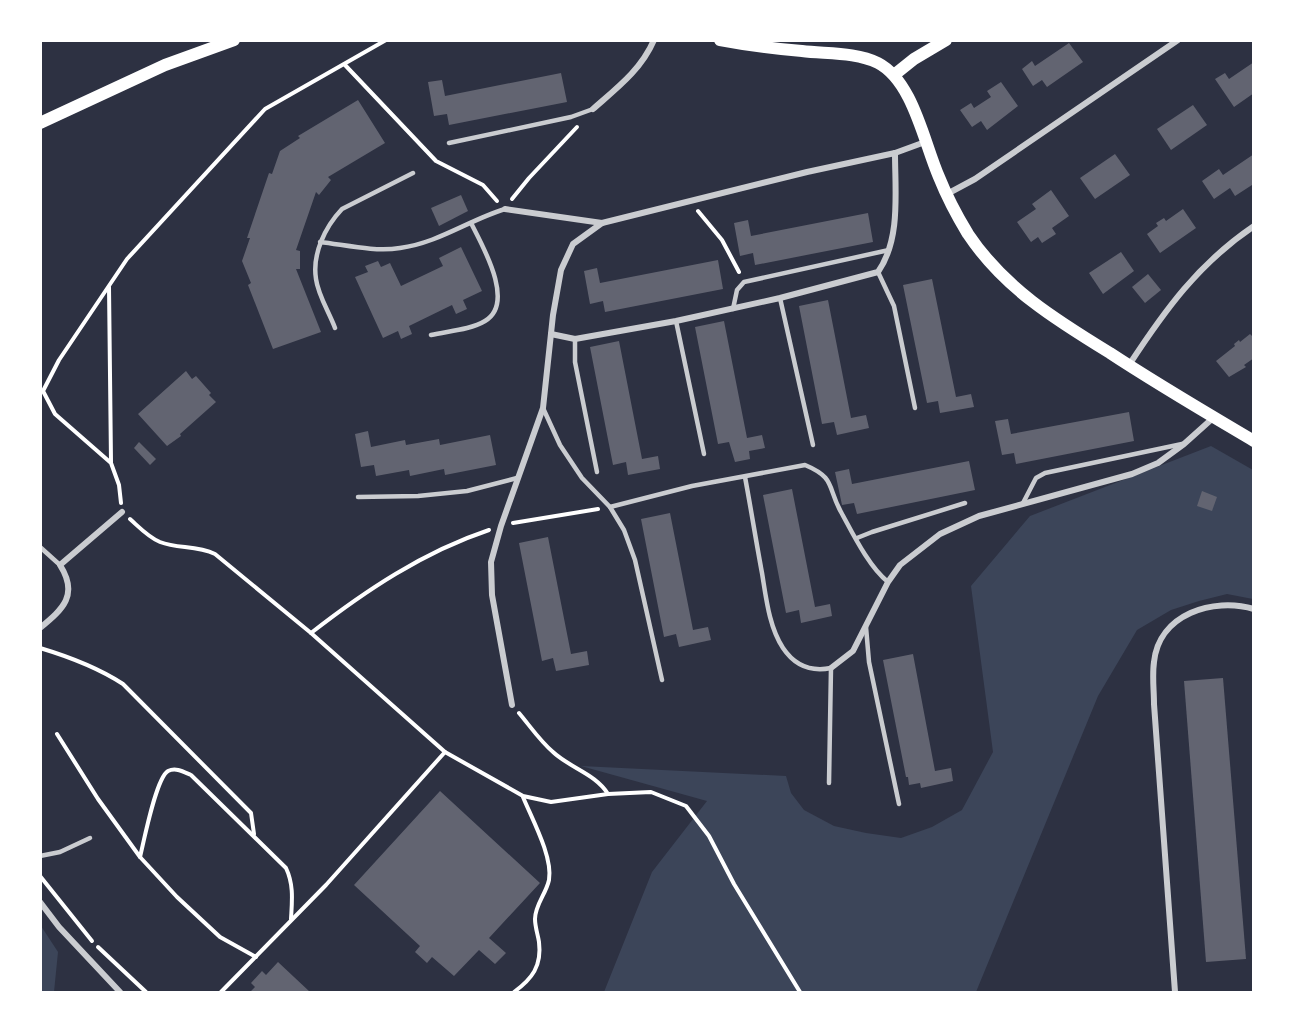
<svg xmlns="http://www.w3.org/2000/svg" width="1294" height="1033" viewBox="0 0 1294 1033" font-family="'Sofia Sans Condensed',sans-serif">
<style>
.green{fill:#3c4559}
.building{fill:#626471}
.lines{fill:none;stroke-linecap:round;stroke-linejoin:round}
.path{stroke:#fff;stroke-width:4}
.service{stroke:#caccd0;stroke-width:4.5}
.minor{stroke:#caccd0;stroke-width:6}
.secondary{stroke:#fff;stroke-width:12}
</style>
<rect width="100%" height="100%" fill="#2d3142"/>
<g class="green">
<path d="M1211 446 1253 470V599L1227 594 1199 601 1171 610 1137 630 1098 696 976 992H604L652 872 707 801 581 766 786 776 791 793 804 810 834 826 866 833 901 838 932 827 962 810 993 752 971 586 1030 516Z"/>
<path d="M41 926 58 952 54 992H41Z"/>
</g>
<g class="building">
<path d="M1069 43 1083 62 1047 87 1042 80 1033 86 1022 69 1032 61 1035 66Z"/>
<path d="M1254 62V93L1234 107 1215 79 1225 73 1229 79Z"/>
<path d="M561 73 567 102 449 125 447 114 434 116 428 82 442 80 445 96Z"/>
<path d="M1001 82 1018 106 987 130 981 121 972 127 960 110 971 103 974 108 991 97 987 91Z"/>
<path d="M358 100 385 143 328 177 331 180 319 195 316 192 296 250 300 251V269H296L321 332 273 349 248 285 251 283 242 261 250 238H247L269 173 272 174 280 151 300 138 298 136Z"/>
<path d="M1193 105 1207 125 1171 150 1157 129Z"/>
<path d="M1115 154 1130 175 1095 199 1080 178Z"/>
<path d="M1254 154V182L1252 185 1235 196 1230 188 1214 199 1202 181 1219 169 1223 175Z"/>
<path d="M1051 190 1069 216 1052 228 1056 234 1042 243 1038 237 1031 242 1017 222 1036 209 1032 204Z"/>
<path d="M461 195 468 211 439 226 431 208Z"/>
<path d="M1183 209 1196 228 1160 253 1147 234 1158 226 1156 223 1164 218 1166 221Z"/>
<path d="M868 213 873 242 755 265 753 253 740 256 734 223 748 220 751 236Z"/>
<path d="M461 247 482 291 463 300 467 309 456 314 452 305 409 326 412 334 401 339 398 331 383 338 355 277 368 272 365 266 378 261 381 267 390 263 401 286 443 266 439 258Z"/>
<path d="M1121 252 1134 271 1103 294 1089 273Z"/>
<path d="M718 260 723 289 605 312 603 301 590 304 584 271 597 268 600 283Z"/>
<path d="M1148 274 1161 290 1145 303 1132 287Z"/>
<path d="M932 279 956 397 971 394 974 407 940 413 938 401 927 403 903 285Z"/>
<path d="M828 300 851 418 866 415 869 428 837 435 834 422 822 424 799 306Z"/>
<path d="M724 321 747 438 762 435 765 448 749 451 750 459 735 462 729 442 718 444 695 327Z"/>
<path d="M1250 334 1254 338V358L1244 365 1246 367 1229 377 1216 361 1235 346 1234 344 1239 340 1240 342Z"/>
<path d="M619 341 642 459 658 456 660 469 628 475 626 462 613 465 590 347Z"/>
<path d="M186 371 192 379 196 376 211 393 209 395 216 402 180 434 181 436 167 446 138 414Z"/>
<path d="M1129 412 1134 441 1016 464 1014 453 1002 455 995 421 1008 419 1011 434Z"/>
<path d="M368 431 371 447 405 440 406 445 439 439 440 445 490 435 496 465 445 475 444 469 410 476 409 470 376 476 374 465 361 467 355 434Z"/>
<path d="M139 442 156 459 150 465 134 448Z"/>
<path d="M969 461 975 490 857 514 854 503 842 505 835 472 849 469 852 484Z"/>
<path d="M792 489 815 607 830 604 832 616 801 623 799 610 786 613 763 495Z"/>
<path d="M1202 491 1217 497 1212 511 1197 506Z"/>
<path d="M670 513 693 630 708 627 711 640 679 647 676 634 664 637 641 519Z"/>
<path d="M548 537 571 654 587 651 589 665 556 671 553 658 542 661 519 543Z"/>
<path d="M913 654 935 771 951 768 953 781 921 788 920 783 909 785 908 777H906L883 660Z"/>
<path d="M1223 678 1246 959 1206 962 1184 681Z"/>
<path d="M440 791 540 883 489 938 506 953 495 964 479 950 454 976 432 957 427 963 415 952 420 946 354 885Z"/>
<path d="M278 962 310 992H250L255 987 251 983 262 971 266 975Z"/>
</g>
<g class="lines">
<g class="path">
<path d="M345 65 436 161 483 185 497 201"/>
<path d="M512 199 529 178 577 127"/>
<path d="M698 211 722 240 739 272"/>
<path d="M109 287 111 462"/>
<path d="M121 503 119 485 111 463 55 414 43 391 59 360 127 259 265 109 386 40"/>
<path d="M130 519C139 527 148 537 160 542 178 549 196 545 215 554L311 633 445 752 523 796 551 802 608 794 651 792 686 806 709 836 734 884 800 992"/>
<path d="M513 523 598 509"/>
<path d="M311 633C365 591 423 552 489 530"/>
<path d="M40 648C70 657 97 667 123 684L251 813 254 834"/>
<path d="M519 713C530 726 540 741 553 752 570 768 596 774 608 794"/>
<path d="M57 734 98 799 140 857 177 897 220 937 256 957"/>
<path d="M140 857C144 841 156 778 168 771 176 767 184 772 191 775L286 868C294 885 292 901 291 919"/>
<path d="M40 876 92 941"/>
<path d="M98 947 146 992"/>
<path d="M221 992 326 885 445 752"/>
<path d="M514 992C532 979 542 966 539 942 538 935 535 927 535 919 535 905 546 894 549 880 553 857 532 819 523 797"/>
</g>
<g class="service">
<path d="M449 143 571 117 593 109"/>
<path d="M320 242C346 245 374 252 400 248 438 243 469 220 505 209"/>
<path d="M878 272 894 306 915 408"/>
<path d="M780 298 813 445"/>
<path d="M733 309 737 290 744 282 889 250"/>
<path d="M676 321 704 454"/>
<path d="M335 328C329 312 318 295 316 279 312 254 325 227 342 209L413 173"/>
<path d="M431 335C448 331 470 330 485 321 516 303 482 245 471 223"/>
<path d="M575 339V362L597 472"/>
<path d="M543 408 560 445 582 478 610 507 624 530 635 560 662 680"/>
<path d="M745 477C751 509 756 541 762 573 766 597 769 627 783 648 795 666 811 672 831 668L829 783"/>
<path d="M358 497 418 496 467 491 517 478"/>
<path d="M1023 503 1036 478 1045 473 1182 444"/>
<path d="M610 507 692 486 805 465C836 478 827 487 841 512 853 534 869 567 888 582"/>
<path d="M857 538 872 532 965 503"/>
<path d="M40 547 60 565"/>
<path d="M866 627 869 662 899 804"/>
<path d="M40 856 60 852 90 838"/>
</g>
<g class="minor">
<path d="M593 109C617 88 641 70 654 40"/>
<path d="M947 194 975 179 1178 40"/>
<path d="M505 209 602 223"/>
<path d="M551 334 575 339 676 321 780 298 878 272C901 239 895 192 895 153"/>
<path d="M1129 365C1165 310 1198 264 1254 226"/>
<path d="M40 628C63 609 79 595 60 565L122 512"/>
<path d="M831 668 853 651 888 582 900 565 940 534 979 516 1132 474 1158 463 1184 444 1213 418"/>
<path d="M512 705 492 595 491 562 501 526 543 408 553 315 561 270 573 244 602 223 807 172 895 153 925 142"/>
<path d="M40 902 59 927 120 992"/>
<path d="M1175 992 1154 704C1154 690 1152 676 1154 662 1159 614 1213 597 1254 609"/>
</g>
<g class="secondary">
<path d="M720 40C747 45 774 49 802 51 826 54 856 52 878 63 913 81 924 143 939 177 947 197 957 216 968 234 1004 288 1056 320 1110 353 1157 384 1205 412 1254 441"/>
<path d="M894 75 914 59 946 40"/>
<path d="M40 123 165 65 234 40"/>
</g>
</g>
<rect width="1294" height="1033" fill="none" stroke="#ffffff" stroke-width="84"/>
</svg>
